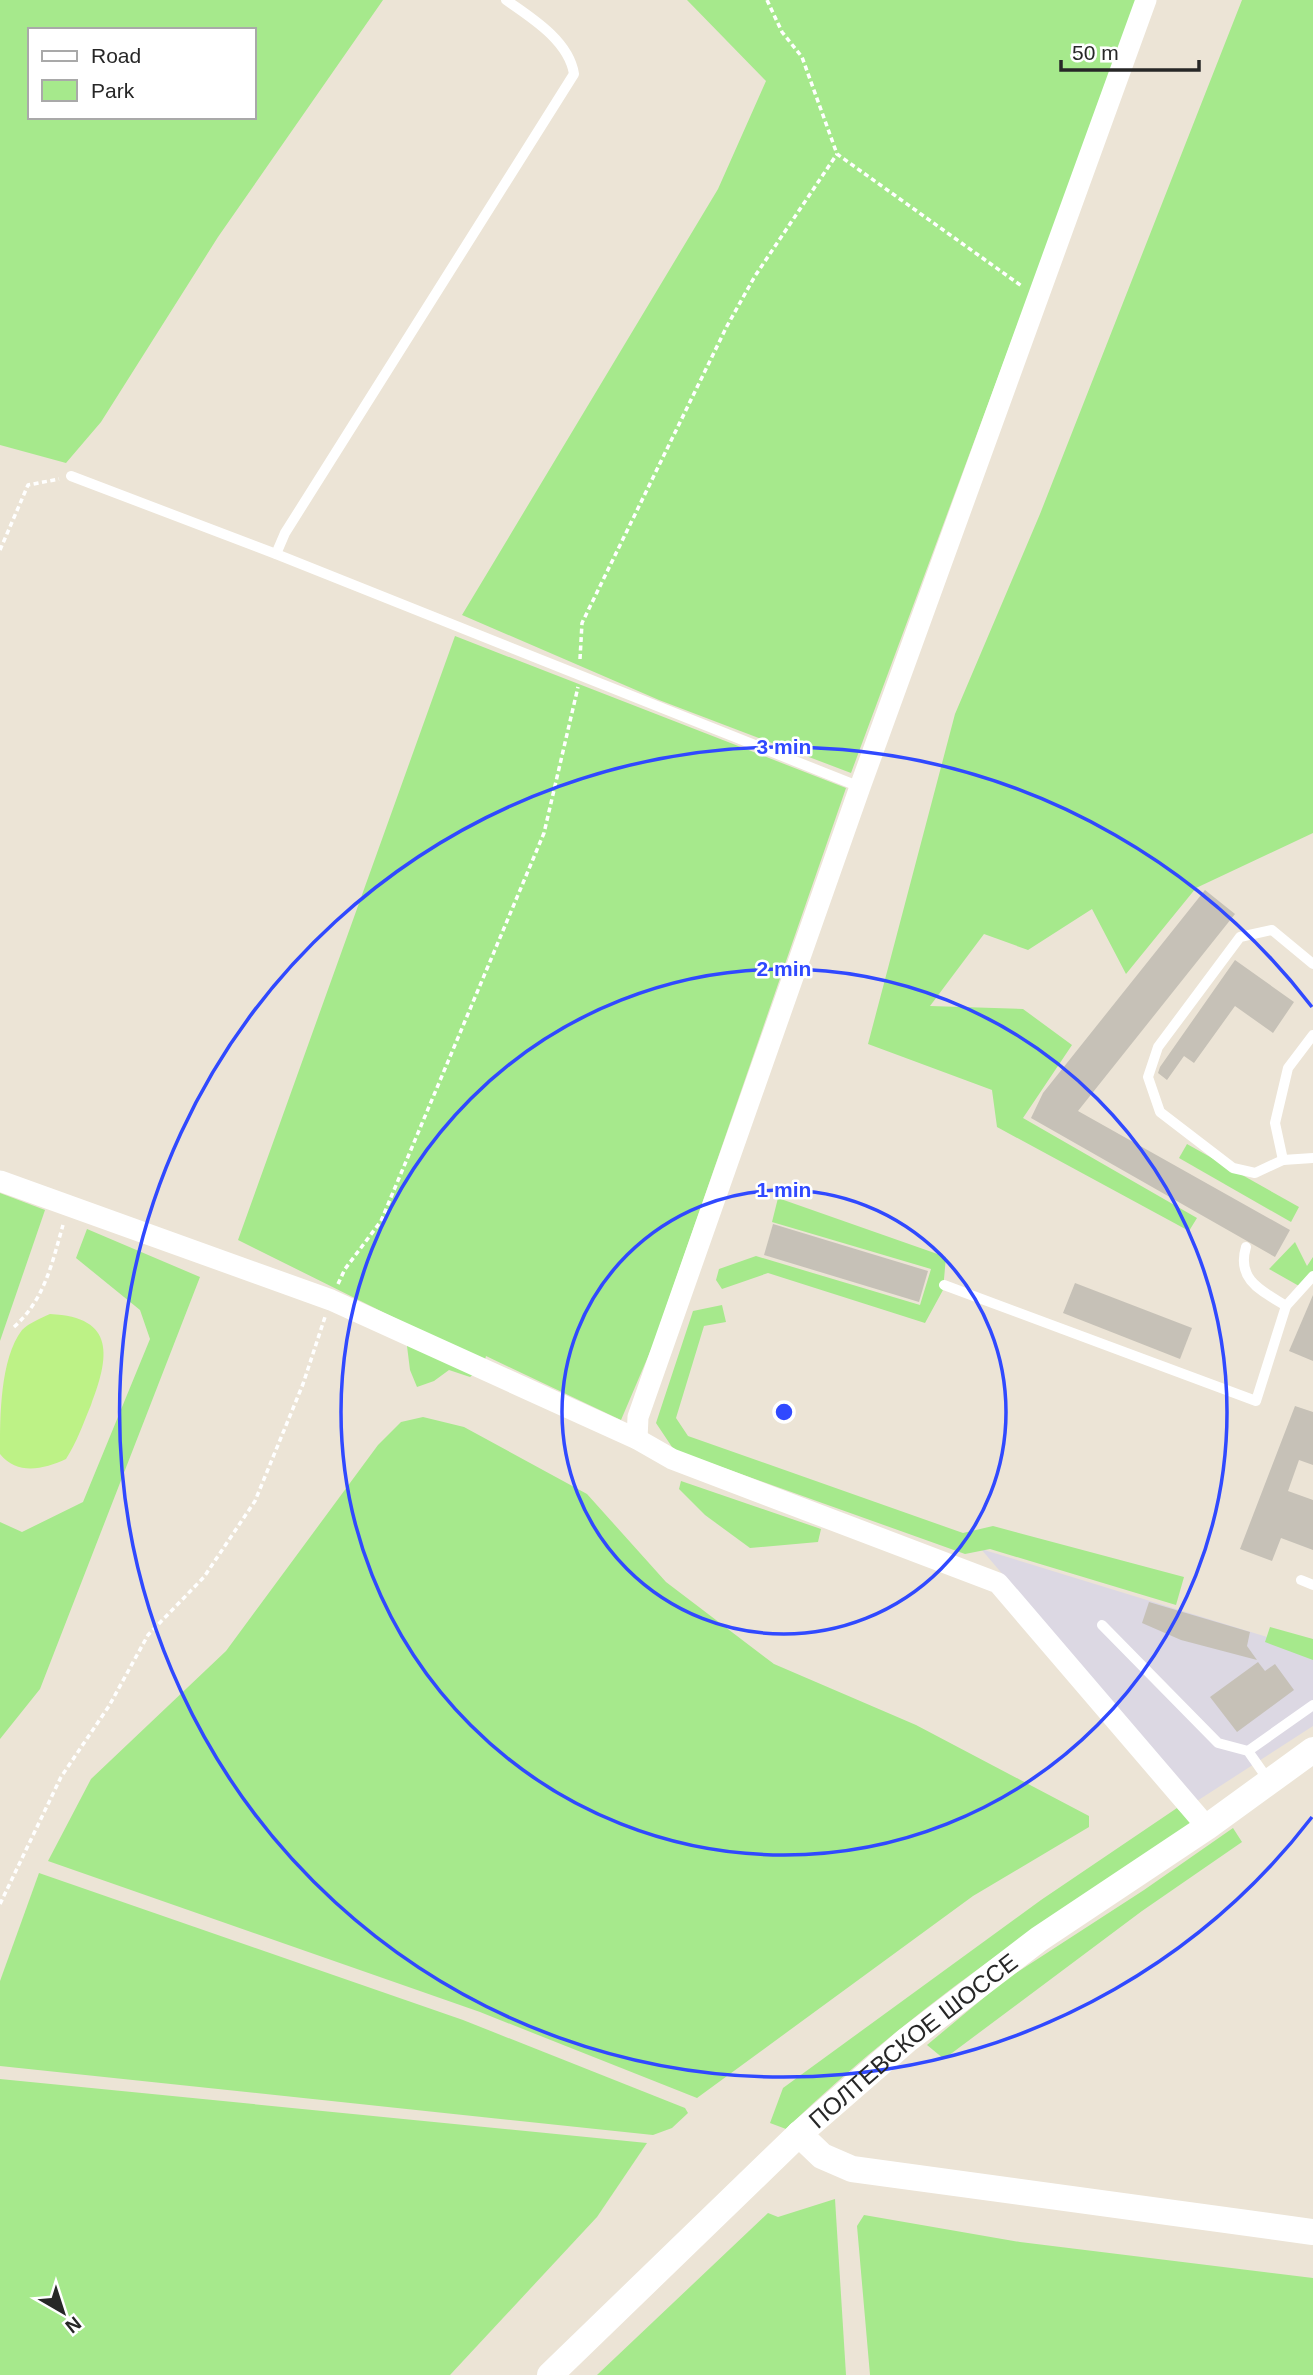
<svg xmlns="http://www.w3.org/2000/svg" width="1313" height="2375" viewBox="0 0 1313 2375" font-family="Arial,sans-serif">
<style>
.industrial{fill:#dcd8e3}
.green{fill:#a6e98c;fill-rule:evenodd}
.pitch{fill:#bdf286}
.building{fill:#c6c1b7}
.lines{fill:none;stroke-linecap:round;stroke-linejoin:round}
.path{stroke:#fff;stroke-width:3.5;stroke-dasharray:5 3.5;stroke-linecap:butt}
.service{stroke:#fff;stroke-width:10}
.minor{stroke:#fff;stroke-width:21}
.tertiary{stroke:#fff;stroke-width:26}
.ring{fill:none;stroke:#3049ff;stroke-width:3.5}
.labels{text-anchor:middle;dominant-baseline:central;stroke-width:5;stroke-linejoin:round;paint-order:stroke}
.street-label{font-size:24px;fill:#272727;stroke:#fff}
.centre{fill:#3049ff;stroke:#fff;stroke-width:3.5}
.ring-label{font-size:21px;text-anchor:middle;font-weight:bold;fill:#3049ff;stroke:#fff;stroke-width:5;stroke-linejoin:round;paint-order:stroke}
</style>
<rect width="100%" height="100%" fill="#ece4d6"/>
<path class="industrial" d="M981 1549 1313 1651V1726L1197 1801Z"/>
<g class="green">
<path d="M0 0H383L218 237 101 422 66 463 0 445ZM30 30H254V117H30Z"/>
<path d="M687 0H1138L851 773 659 700 462 615 718 189 766 81Z"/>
<path d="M1242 0H1313V833L1196 888 1126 974 1092 909 1028 950 984 934 930 1006 1023 1009 1072 1045 1023 1118 1197 1218 1189 1231 997 1127 992 1090 868 1044 955 714 1040 514Z"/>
<path d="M455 636 846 788 653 1345 621 1420 486 1356 483 1367 470 1377 449 1370 434 1381 417 1387 410 1370 407 1346 419 1330 238 1240Z"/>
<path d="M1187 1144 1299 1207 1291 1222 1179 1158Z"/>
<path d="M0 1193 45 1210 0 1341Z"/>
<path d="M778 1198 946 1257 943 1290 925 1323 768 1273 722 1289 716 1280 719 1269 756 1256 920 1305 931 1269 772 1222Z"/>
<path d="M87 1229 200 1277 40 1689 0 1739V1522L22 1532 83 1502 150 1339 140 1310 76 1258Z"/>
<path d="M1295 1242 1307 1266 1313 1257V1272L1299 1286 1269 1269Z"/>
<path d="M722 1305 726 1322 704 1326 676 1418 688 1436 963 1533 993 1526 1184 1577 1176 1605 990 1549 965 1554 674 1450 656 1423 693 1311Z"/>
<path d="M423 1417 464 1427 587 1494 666 1582 774 1664 916 1725 1089 1816V1827L973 1896 697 2098 480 2012 48 1861 91 1779 226 1651 378 1445 401 1422Z"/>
<path d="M681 1481 821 1529 818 1542 750 1548 705 1515 679 1489Z"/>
<path d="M1270 1627 1313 1639V1660L1265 1642Z"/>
<path d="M1177 1808 1192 1823C1050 1916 908 2011 786 2129L770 2123 783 2088 1041 1900Z"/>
<path d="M1233 1828 1242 1842 1142 1911 944 2059 927 2045 1005 1980 1144 1890Z"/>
<path d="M39 1873 463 2020 685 2108 688 2113 672 2128 653 2135 0 2066V1981Z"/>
<path d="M0 2079 647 2143 597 2217 450 2375H0Z"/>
<path d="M835 2199 846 2375H597L768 2213 778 2217Z"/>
<path d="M864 2215 1020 2242 1313 2278V2375H870L857 2226Z"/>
</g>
<path class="pitch" d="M50 1314C117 1317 109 1358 91 1405 83 1424 77 1442 66 1459 44 1469 18 1476 0 1454 0 1416 0 1359 22 1330 29 1323 41 1318 50 1314Z"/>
<g class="building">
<path d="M1205 890 1235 914 1078 1111 1290 1230 1275 1257 1031 1118 1043 1093Z"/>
<path d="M1235 960 1294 1002 1273 1033 1235 1006 1194 1063 1184 1056 1167 1080 1158 1073 1160 1067Z"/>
<path d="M773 1224 928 1271 919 1302 764 1255Z"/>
<path d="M1075 1283 1192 1328 1180 1359 1063 1313Z"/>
<path d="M1313 1295V1361L1289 1351Z"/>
<path d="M1295 1406 1313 1412V1465L1299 1460 1288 1491 1313 1500V1550L1281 1538 1272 1561 1240 1549Z"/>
<path d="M1149 1602 1250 1632 1247 1646 1257 1660 1181 1640 1142 1623Z"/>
<path d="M1258 1662 1265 1671 1275 1664 1294 1690 1237 1732 1210 1697Z"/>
</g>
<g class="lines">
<g class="path">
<path d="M767 0 782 32 802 57 837 154 1023 287"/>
<path d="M0 550 28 485 59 479"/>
<path d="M580 659 582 623 727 326 755 276 837 154"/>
<path d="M338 1284 345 1269 381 1221 544 833 578 687"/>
<path d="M14 1327C45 1299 52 1263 63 1225"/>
<path d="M0 1904 61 1777 109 1706 148 1635 204 1577 255 1501 303 1384 325 1317"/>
</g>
<g class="service">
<path d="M71 476 276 554 860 787"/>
<path d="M276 554 285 533 574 74C569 41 532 18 506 0"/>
<path d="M1313 964 1272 930 1240 937 1158 1047 1148 1077 1160 1112 1233 1168 1255 1173 1283 1160 1313 1158"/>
<path d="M1283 1160 1275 1123 1288 1068 1313 1035"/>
<path d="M1246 1247C1236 1280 1262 1291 1286 1306"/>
<path d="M944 1285 1256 1401 1286 1306 1313 1276"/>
<path d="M1301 1580 1313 1585"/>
<path d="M1102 1625 1218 1743 1248 1751 1269 1781"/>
<path d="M1248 1751 1313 1705"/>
</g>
<g class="minor">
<path d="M0 1181 331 1300 637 1439 672 1459 998 1583 1207 1827"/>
<path d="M637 1439 638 1417 860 787 1146 0"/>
</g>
<g class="tertiary">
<path d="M799 2134 822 2156 852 2169 1313 2232"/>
<path id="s1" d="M550 2375 799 2134 907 2040 1039 1939 1207 1827 1313 1750"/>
</g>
</g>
<g class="ring">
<circle cx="784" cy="1412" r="222"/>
<circle cx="784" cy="1412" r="443"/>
<path d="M1312 1817A665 665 0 1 1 1312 1007"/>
</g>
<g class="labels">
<g class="street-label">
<text stroke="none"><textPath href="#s1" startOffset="494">ПОЛТЕВСКОЕ ШОССЕ</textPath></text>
</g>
</g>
<circle cx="784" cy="1412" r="10" class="centre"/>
<g class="ring-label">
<text x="784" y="754">3 min</text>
<text x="784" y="976">2 min</text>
<text x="784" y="1197">1 min</text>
</g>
<rect x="28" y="28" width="228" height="91" fill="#ffffff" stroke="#a9a9a9" stroke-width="2"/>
<rect x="42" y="51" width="35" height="10" fill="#ffffff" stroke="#a9a9a9" stroke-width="2"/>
<text x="91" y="63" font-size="21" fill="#272727">Road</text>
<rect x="42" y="80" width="35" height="21" fill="#a6e98c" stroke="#a9a9a9" stroke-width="2"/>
<text x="91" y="98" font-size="21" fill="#272727">Park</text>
<g transform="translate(63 2312) rotate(141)" stroke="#ffffff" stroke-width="5" paint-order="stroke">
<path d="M0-5L12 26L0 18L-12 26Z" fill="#272727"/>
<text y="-10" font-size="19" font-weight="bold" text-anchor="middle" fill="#272727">N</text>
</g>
<path d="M1061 60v10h138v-10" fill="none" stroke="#272727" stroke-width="3.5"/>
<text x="1072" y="60" font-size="21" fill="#272727" stroke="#ffffff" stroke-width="5" paint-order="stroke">50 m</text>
</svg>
